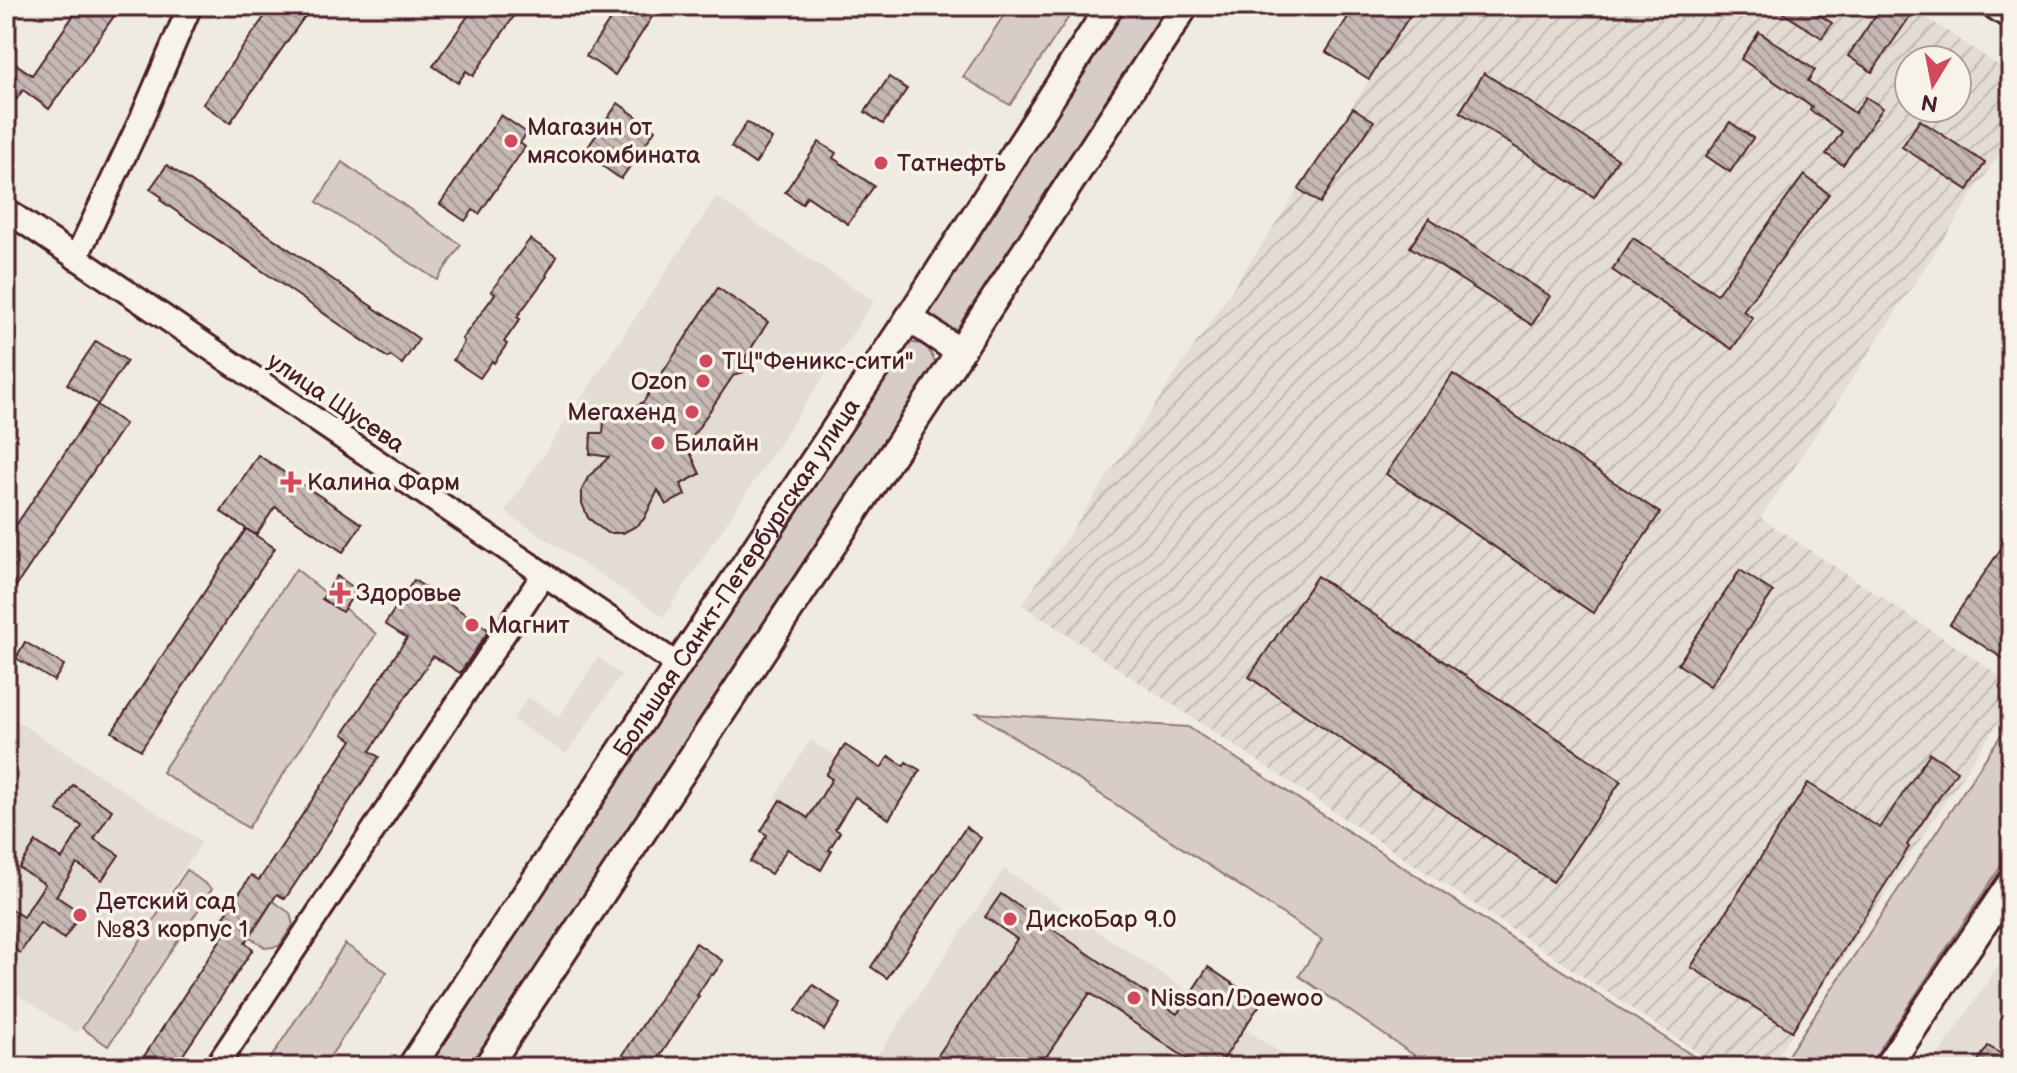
<svg xmlns="http://www.w3.org/2000/svg" width="2017" height="1073" viewBox="0 0 2017 1073" font-family="'Balsamiq Sans',sans-serif">
<style>
.built{fill:#e3dcd2}
.industrial{fill:url(#industrial-furrows);fill-rule:evenodd}
.green{fill:#d8cdc6;stroke:#917678;stroke-width:2}
.building{fill:url(#building-back-hatch);stroke:#4a1f2b;stroke-width:2}
.lines{fill:none;stroke-linecap:round;stroke-linejoin:round}
.minor-casing{stroke:#4a1f2b;stroke-width:28}
.major-casing{stroke:#4a1f2b;stroke-width:32}
.minor{stroke:#f7f3e8;stroke-width:22}
.major{stroke:#f7f3e8;stroke-width:26}
.poi-dot{fill:#d1495b;stroke:#f7f3e8;stroke-width:3}
.labels{text-anchor:middle;dominant-baseline:central;stroke-width:7;stroke-linejoin:round;paint-order:stroke}
.poi-label{font-size:24px;fill:#4a1f2b;stroke:#f7f3e8;text-anchor:start}
.street-label{font-size:24px;fill:#4a1f2b;stroke:#f7f3e8}
</style>
<defs>
<pattern id="industrial-furrows" width="10" height="10" patternUnits="userSpaceOnUse" patternTransform="scale(2)"><rect width="10" height="10" fill="#e3dcd2"/><path d="M-1 1l2-2M0 10L10 0M9 11l2-2" fill="none" stroke="#c4bcb4"/></pattern>
<pattern id="building-back-hatch" width="6" height="6" patternUnits="userSpaceOnUse" patternTransform="scale(2)"><rect width="6" height="6" fill="#c6b8b3"/><path d="M-1 5l2 2M0 0l6 6M5-1l2 2" fill="none" stroke="#a39592"/></pattern>
</defs>
<rect width="100%" height="100%" fill="#f0ebe0"/>
<filter id="ink" filterUnits="userSpaceOnUse"><feTurbulence type="fractalNoise" baseFrequency=".0125" numOctaves="2"/><feDisplacementMap in="SourceGraphic" scale="16" xChannelSelector="R" yChannelSelector="G"/><feConvolveMatrix kernelMatrix="1 2 1 2 8 2 1 2 1" color-interpolation-filters="sRGB"/></filter>
<g filter="url(#ink)">
<g class="built">
<path d="M716 197 874 301 664 617 505 512Z"/>
<path d="M598 657 621 675 566 754 513 720 528 697 559 717Z"/>
<path d="M6 714 202 842 76 1033 6 987Z"/>
<path d="M810 740 837 757 826 775 832 779 815 822 775 797Z"/>
<path d="M1004 869 1302 1067H870Z"/>
<path d="M2011 947V1067H1930Z"/>
</g>
<path class="industrial" d="M1417 6H1909L2011 74V136L1761 518 2011 683V703L1770 1067H1720L1022 605 1288 205ZM1909 60H1957V108H1909Z"/>
<g class="green">
<path d="M1010 6H1076L1010 105 963 77Z"/>
<path d="M1118 6H1173L962 330 937 325 924 305Z"/>
<path d="M342 162 461 245 437 280 317 202Z"/>
<path d="M903 341 926 345 938 367 477 1067H420Z"/>
<path d="M296 569 376 634 248 828 162 772Z"/>
<path d="M977 713 1188 727 1710 1067H1431L1299 976 1322 940Z"/>
<path d="M2011 720V851L1868 1067H1780Z"/>
<path d="M187 870 212 889 108 1046 82 1028Z"/>
<path d="M273 901 290 913 293 925 279 946 266 948 250 937Z"/>
<path d="M345 944 387 972 323 1067H265Z"/>
</g>
<g class="building">
<path d="M80 6H121L49 109 23 90 6 114V57L32 75Z"/>
<path d="M272 6H312L230 123 203 104Z"/>
<path d="M475 6H521L473 76 466 71 458 83 433 66Z"/>
<path d="M619 6H659L615 75 586 56Z"/>
<path d="M1355 6H1416L1369 79 1326 52Z"/>
<path d="M1772 6H1806L1832 23 1822 38Z"/>
<path d="M1861 6H1917L1872 72 1848 56 1875 16Z"/>
<path d="M1759 32 1815 70 1808 81 1855 113 1866 97 1883 108 1843 165 1826 154 1842 132 1810 110 1812 107 1741 59Z"/>
<path d="M1484 73 1618 159 1594 197 1460 112Z"/>
<path d="M889 77 907 89 883 124 865 112Z"/>
<path d="M618 103 655 130 621 179 584 153Z"/>
<path d="M1353 108 1374 121 1320 203 1299 189Z"/>
<path d="M501 115 527 133 520 143 525 147 479 214 473 210 465 221 440 204Z"/>
<path d="M1920 120 1985 163 1968 190 1902 147Z"/>
<path d="M747 122 772 139 755 164 731 147Z"/>
<path d="M1730 122 1753 138 1730 172 1706 156Z"/>
<path d="M819 142 836 153 833 158 874 186 848 224 807 196 802 204 785 192Z"/>
<path d="M167 165 419 339 402 364 390 356 388 358 160 200 162 197 150 189Z"/>
<path d="M1804 175 1829 194 1743 311 1753 318 1732 349 1612 270 1633 238 1717 294Z"/>
<path d="M1429 218 1550 296 1532 325 1410 247Z"/>
<path d="M530 239 557 257 546 275 547 276 517 317 520 319 504 342 507 344 494 363 492 361 480 378 453 360 462 346 464 341 462 339 495 294 491 291Z"/>
<path d="M718 288 768 322 745 358 747 365 746 371 733 376 693 436 690 452 700 474 681 484 685 495 666 505 658 490 644 519 638 525 623 533H607L588 518 582 503V490L588 477 609 457 590 454 591 433H603L605 409 618 411 630 409 638 406 644 401Z"/>
<path d="M96 341 127 361 98 404 67 384Z"/>
<path d="M1453 374 1660 513 1593 613 1386 474Z"/>
<path d="M97 405 125 424 6 601V540Z"/>
<path d="M258 455 362 524 343 552 275 507 256 535 221 512Z"/>
<path d="M246 529 275 548 141 750 112 732Z"/>
<path d="M2011 534V664L1950 624Z"/>
<path d="M1740 570 1773 592 1710 686 1678 664Z"/>
<path d="M337 576 357 590 342 612 322 599Z"/>
<path d="M1317 576 1621 781 1553 882 1249 677Z"/>
<path d="M414 580 489 630 460 673 433 656 370 751 379 757 285 899 277 894 245 943 253 949 175 1067H137L226 931 218 926 251 875 259 880 352 740 343 734 407 638 385 624Z"/>
<path d="M25 642 64 665 54 681 16 658Z"/>
<path d="M845 745 881 768 889 756 904 766 906 762 920 770 889 819 855 797 835 829 840 832 829 850 832 851 821 870 787 849 771 874 750 862 767 835 761 831 780 800 808 818 832 779 826 775Z"/>
<path d="M1930 753 1957 771 1907 845 1909 847 1792 1031 1691 967 1808 783 1880 828Z"/>
<path d="M73 785 112 810 94 839 119 855 102 880 77 864 56 896 81 913 64 939 40 923 20 953 6 943V906L23 917 45 884 19 868 36 842 62 859 82 826 57 810Z"/>
<path d="M966 827 981 838 887 978 871 967Z"/>
<path d="M1001 894 1177 1014 1208 967 1261 1003 1218 1067H1199L1090 993 1039 1067H930L1017 939 985 917Z"/>
<path d="M696 943 723 961 713 975 711 974 697 995 699 996 653 1067H615Z"/>
<path d="M813 985 841 1004 824 1030 796 1011Z"/>
<path d="M1988 1046 2011 1060V1067H1974Z"/>
</g>
<g class="lines">
<defs>
<g id="minor">
<path d="M1992 6 2011 18"/>
<path d="M6 210 678 665"/>
<path d="M76 258 141 120 190 6"/>
<path d="M216 1067 543 575"/>
</g>
<g id="major">
<path d="M909 318 960 352"/>
<path id="s1" d="M411 1067 909 318 1110 6"/>
<path d="M487 1067 943 378 1185 6"/>
<path d="M1887 1067 2011 883"/>
</g>
</defs>
<use href="#minor" class="minor-casing"/>
<use href="#major" class="major-casing"/>
<use href="#minor" class="minor"/>
<use href="#major" class="major"/>
</g>
</g>
<g class="poi-dot">
<circle cx="511" cy="141" r="8"/>
<circle cx="881" cy="163" r="8"/>
<circle cx="706" cy="361" r="8"/>
<circle cx="703" cy="381" r="8"/>
<circle cx="692" cy="412" r="8"/>
<circle cx="658" cy="443" r="8"/>
<path d="M287 470h8v8h8v8h-8v8h-8v-8h-8v-8h8z"/>
<path d="M336 581h8v8h8v8h-8v8h-8v-8h-8v-8h8z"/>
<circle cx="472" cy="625" r="8"/>
<circle cx="80" cy="915" r="8"/>
<circle cx="1010" cy="919" r="8"/>
<circle cx="1134" cy="998" r="8"/>
</g>
<g class="labels">
<g class="poi-label">
<text x="527" y="127">Магазин от<tspan x="527" dy="28">мясокомбината</tspan></text>
<text x="897" y="163">Татнефть</text>
<text x="722" y="361">ТЦ"Феникс-сити"</text>
<text x="687" y="381" text-anchor="end">Ozon</text>
<text x="676" y="412" text-anchor="end">Мегахенд</text>
<text x="674" y="443">Билайн</text>
<text x="307" y="482">Калина Фарм</text>
<text x="356" y="593">Здоровье</text>
<text x="488" y="625">Магнит</text>
<text x="96" y="901">Детский сад<tspan x="96" dy="28">№83 корпус 1</tspan></text>
<text x="1026" y="919">ДискоБар 9.0</text>
<text x="1150" y="998">Nissan/Daewoo</text>
</g>
<g class="street-label">
<text transform="translate(336 403) rotate(34)">улица Щусева</text>
<text stroke="none"><textPath href="#s1" startOffset="588">Большая Санкт-Петербургская улица</textPath></text>
</g>
</g>
<rect width="2017" height="1073" fill="none" stroke="#f7f3e8" stroke-width="32"/>
<rect x="16" y="16" width="1985" height="1041" fill="none" stroke="#4a1f2b" stroke-width="3" filter="url(#ink)"/>
<g transform="translate(1933 84) rotate(190)"><circle r="38" fill="#f7f3e8" stroke="#b29e9c" stroke-width="2"/>
<path d="M0-6L14 30L0 20L-14 30Z" fill="#d1495b"/>
<text y="-12" font-size="22" font-weight="bold" text-anchor="middle" fill="#4a1f2b">N</text>
</g>
</svg>
